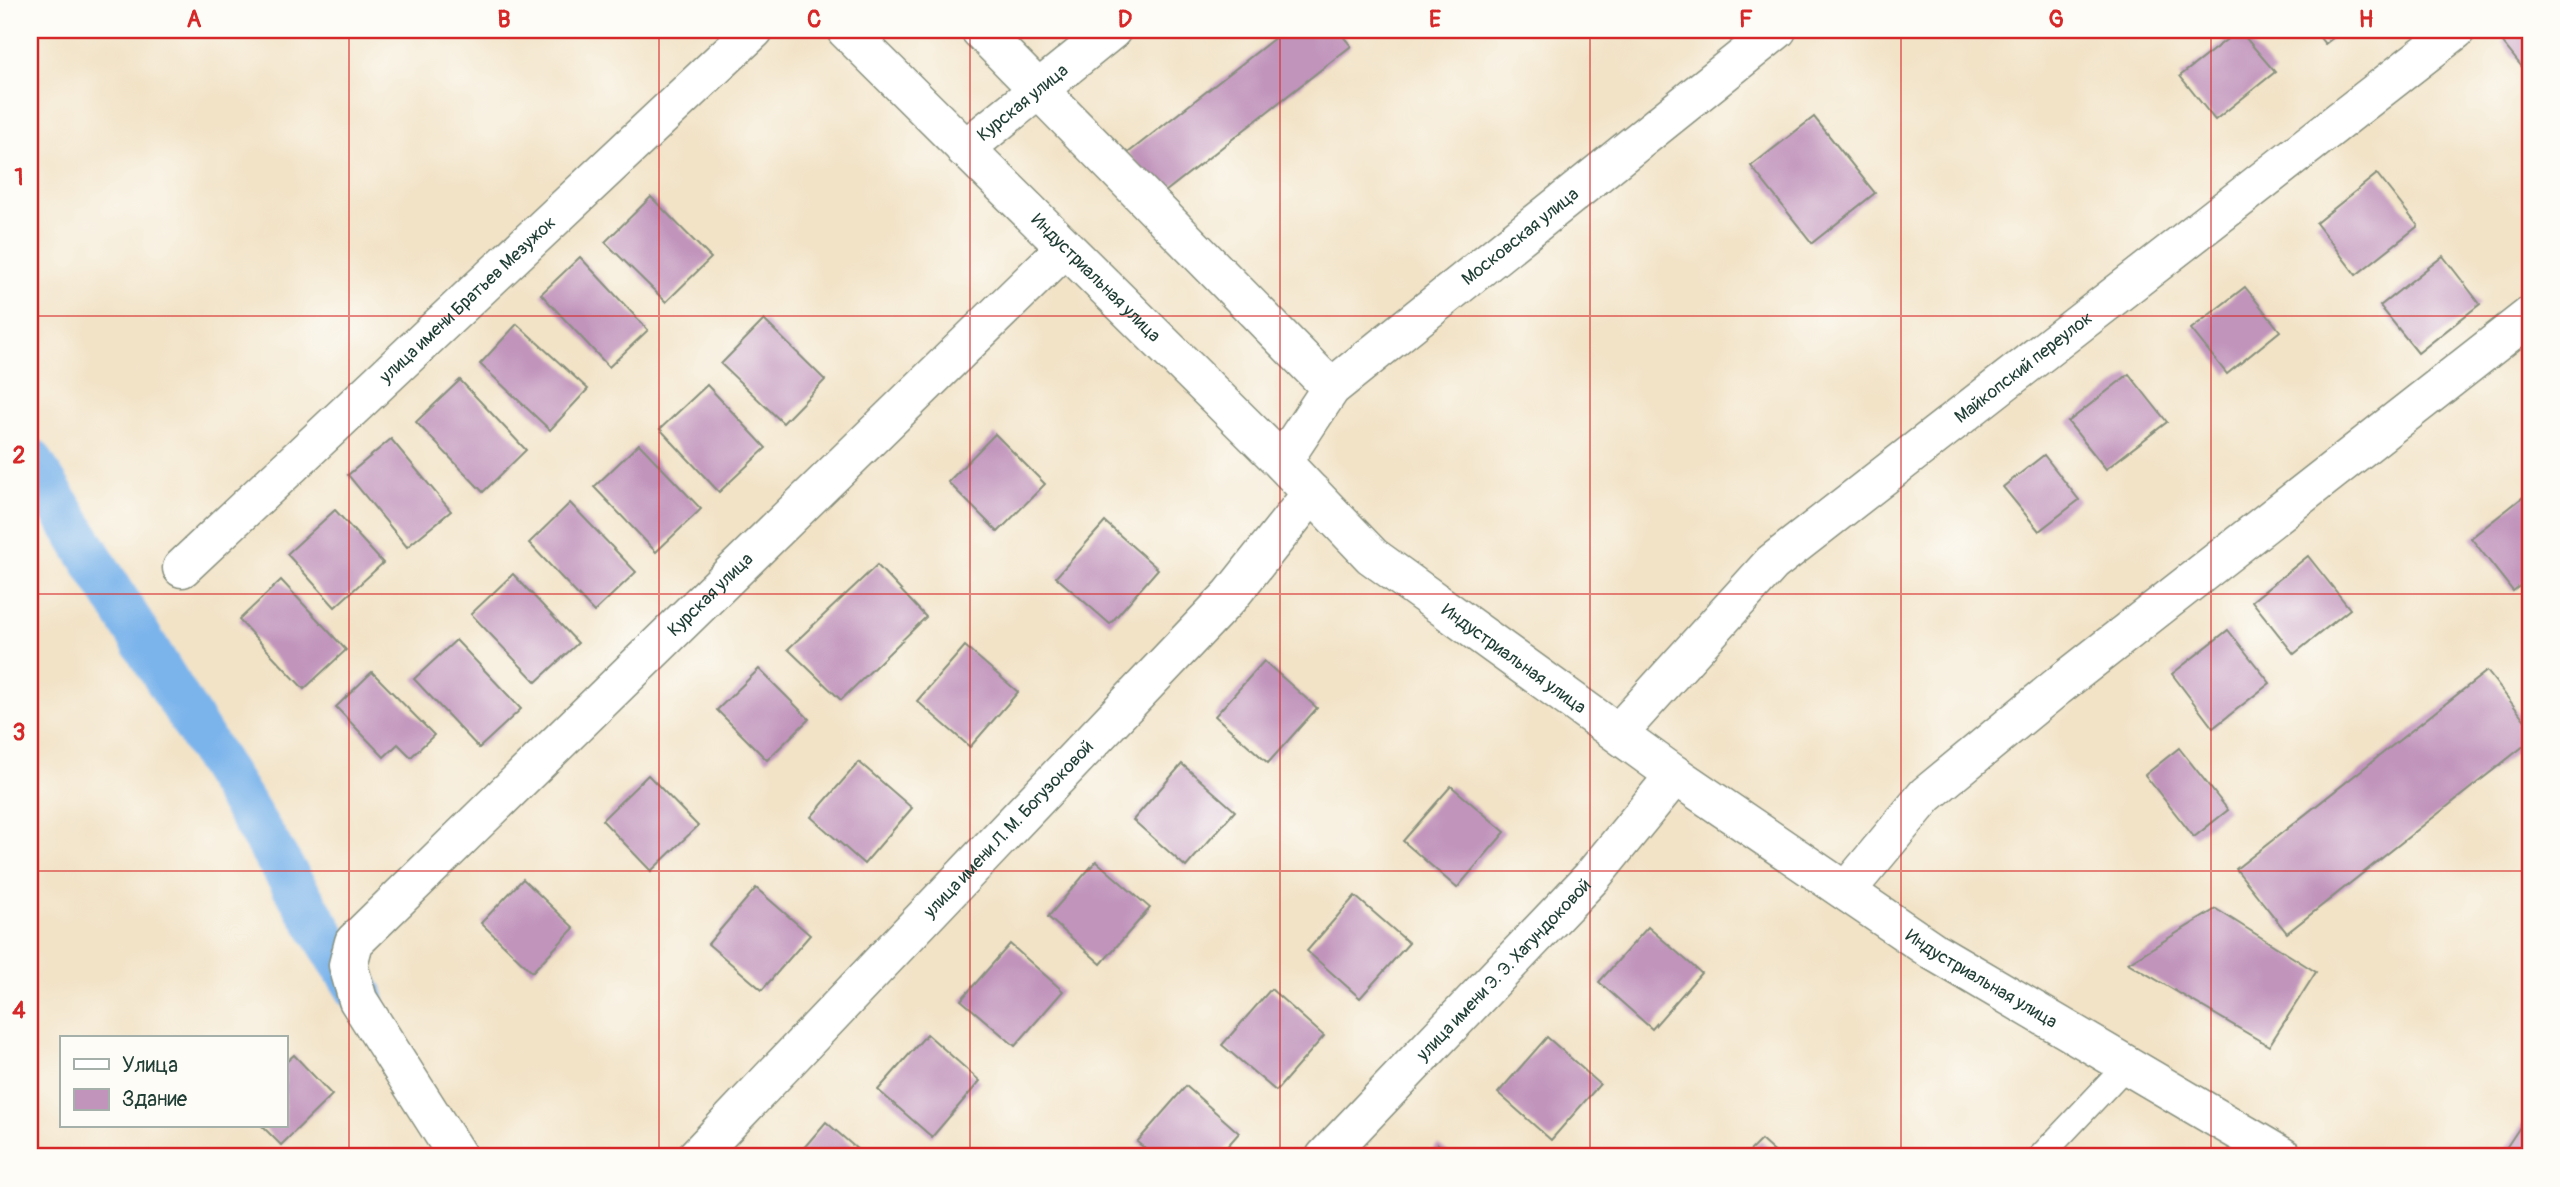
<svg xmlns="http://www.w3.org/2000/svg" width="2560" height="1187" viewBox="0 0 2560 1187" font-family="Pangolin,sans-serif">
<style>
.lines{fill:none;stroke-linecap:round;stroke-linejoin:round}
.canal{stroke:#7ab4eb;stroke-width:44}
.building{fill:#c194bc}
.lane-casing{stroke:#88907e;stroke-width:27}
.street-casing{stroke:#88907e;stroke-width:41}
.secondary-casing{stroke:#88907e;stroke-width:41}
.lane{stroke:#fff;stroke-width:24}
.street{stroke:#fff;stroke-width:38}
.secondary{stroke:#fff;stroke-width:38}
.grid{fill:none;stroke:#d62828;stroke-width:2;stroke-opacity:0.55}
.labels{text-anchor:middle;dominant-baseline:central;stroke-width:7;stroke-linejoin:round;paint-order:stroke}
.street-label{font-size:18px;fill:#1f3d34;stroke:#fdfcf7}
.neatline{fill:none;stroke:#d62828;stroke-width:2.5}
.grid-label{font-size:23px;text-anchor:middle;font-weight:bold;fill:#d62828}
</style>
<rect width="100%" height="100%" fill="#fdfcf7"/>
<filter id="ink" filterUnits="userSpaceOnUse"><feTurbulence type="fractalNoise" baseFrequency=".0143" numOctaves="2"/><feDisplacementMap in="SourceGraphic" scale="14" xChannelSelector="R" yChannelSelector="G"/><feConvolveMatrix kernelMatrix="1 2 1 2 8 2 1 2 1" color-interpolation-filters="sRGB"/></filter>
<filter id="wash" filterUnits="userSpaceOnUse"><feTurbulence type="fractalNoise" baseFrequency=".00686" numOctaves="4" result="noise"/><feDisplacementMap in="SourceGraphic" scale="28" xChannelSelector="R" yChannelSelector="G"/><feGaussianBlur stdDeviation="1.57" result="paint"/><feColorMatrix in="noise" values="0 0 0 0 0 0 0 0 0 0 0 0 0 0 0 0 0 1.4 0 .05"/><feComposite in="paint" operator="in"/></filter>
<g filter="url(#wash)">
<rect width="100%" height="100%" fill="#f2e3c7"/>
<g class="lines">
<path class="canal" d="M30 459 363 998"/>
</g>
<g id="blocks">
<g class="building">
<path d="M1285 30H1338L1351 46 1161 195 1128 153Z"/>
<path d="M2239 30 2275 72 2215 120 2180 76Z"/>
<path d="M2314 30H2343L2325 44Z"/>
<path d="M2518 30H2530V77L2502 42Z"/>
<path d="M1814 117 1875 193 1812 243 1751 166Z"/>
<path d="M2377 174 2418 226 2356 275 2316 223Z"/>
<path d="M651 197 711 258 666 302 605 242Z"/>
<path d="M2443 256 2480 304 2418 353 2380 306Z"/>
<path d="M580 257 648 330 609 367 541 294Z"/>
<path d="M2245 287 2280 331 2227 374 2191 329Z"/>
<path d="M764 320 825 380 783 423 721 364Z"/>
<path d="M517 324 588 389 550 430 480 364Z"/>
<path d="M2129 374 2167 422 2106 469 2068 422Z"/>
<path d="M460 380 526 450 483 492 416 422Z"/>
<path d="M707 385 766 448 719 492 660 429Z"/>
<path d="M995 434 1045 484 998 532 948 482Z"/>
<path d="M391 439 451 511 407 547 348 475Z"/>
<path d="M639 444 701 509 656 552 594 487Z"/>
<path d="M2044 455 2079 500 2039 531 2003 487Z"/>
<path d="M2527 494 2530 498V578L2513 591 2471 538Z"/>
<path d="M570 503 636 572 594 612 529 543Z"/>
<path d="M335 510 383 563 335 607 287 554Z"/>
<path d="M1105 522 1158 569 1110 624 1056 577Z"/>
<path d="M2308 556 2350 609 2294 654 2252 601Z"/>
<path d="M877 565 926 617 841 700 788 649Z"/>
<path d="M513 574 578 643 536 682 471 614Z"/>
<path d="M281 580 346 650 304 689 239 620Z"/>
<path d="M2228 630 2270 683 2213 728 2172 674Z"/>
<path d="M456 640 521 709 479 748 414 679Z"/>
<path d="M965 646 1018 692 970 747 917 701Z"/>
<path d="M1264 661 1317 708 1268 763 1215 716Z"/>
<path d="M759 669 809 719 767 760 717 710Z"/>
<path d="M2487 671 2530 727V741L2287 933 2236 869Z"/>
<path d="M372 672 434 735 411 757 398 744 384 757 336 707Z"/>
<path d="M2179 748 2228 810 2194 837 2145 775Z"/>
<path d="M859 762 912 808 864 864 811 817Z"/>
<path d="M1182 764 1235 811 1186 867 1133 820Z"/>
<path d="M648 775 698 826 651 871 602 820Z"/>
<path d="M1451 786 1505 832 1457 888 1403 841Z"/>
<path d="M1096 861 1150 908 1101 964 1048 917Z"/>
<path d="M523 879 574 928 532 972 481 923Z"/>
<path d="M756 888 810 935 762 990 708 944Z"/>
<path d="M1355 896 1409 943 1360 998 1307 951Z"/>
<path d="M2216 909 2316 972 2269 1046 2128 963Z"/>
<path d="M1648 927 1701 973 1652 1029 1599 982Z"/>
<path d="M1010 944 1063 991 1015 1046 961 1000Z"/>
<path d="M1271 989 1324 1036 1276 1091 1222 1045Z"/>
<path d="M927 1034 980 1081 932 1137 878 1090Z"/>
<path d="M1547 1037 1600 1084 1551 1140 1498 1093Z"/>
<path d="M294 1055 332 1095 281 1145 262 1126H285V1063Z"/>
<path d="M1186 1086 1239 1133 1218 1157H1155L1137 1142Z"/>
<path d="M2530 1112V1157H2508L2502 1154Z"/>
<path d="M826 1122 866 1157H796Z"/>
<path d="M1761 1140 1780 1157H1744Z"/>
<path d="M1438 1144 1454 1157H1427Z"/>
</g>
</g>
</g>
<g filter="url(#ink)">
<use href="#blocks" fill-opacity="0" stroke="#88907e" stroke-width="2"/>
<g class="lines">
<defs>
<path id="lane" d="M2040 1157 2127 1065"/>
<g id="street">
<path d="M980 30 1331 388"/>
<path id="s1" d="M965 149 1112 30"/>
<path id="s2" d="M1282 462 1331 388 1777 30"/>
<path id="s3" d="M182 568 754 30"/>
<path id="s4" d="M1618 733 1772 563 2456 30"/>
<path d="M1846 891 1926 795 2057 687 2530 316"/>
<path id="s5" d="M458 1157 358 1000 348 965 354 942 1065 248"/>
<path id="s6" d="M696 1157 1231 595 1312 493"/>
<path id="s7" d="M1325 1157 1591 878 1675 775"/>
</g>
<g id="secondary">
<path id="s8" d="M846 30 1282 462 1372 556 1675 775 1933 951 2283 1157"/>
</g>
</defs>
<use href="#lane" class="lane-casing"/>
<use href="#street" class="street-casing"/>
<use href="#secondary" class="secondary-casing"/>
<use href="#lane" class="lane"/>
<use href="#street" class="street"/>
<use href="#secondary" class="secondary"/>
</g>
</g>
<path class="grid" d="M349 30V1157M659 30V1157M970 30V1157M1280 30V1157M1590 30V1157M1901 30V1157M2211 30V1157M30 316H2530M30 594H2530M30 871H2530"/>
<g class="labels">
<g class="street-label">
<text stroke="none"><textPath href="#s1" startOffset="74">Курская улица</textPath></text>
<text stroke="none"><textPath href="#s2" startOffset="331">Московская улица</textPath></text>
<text stroke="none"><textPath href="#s8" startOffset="352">Индустриальная улица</textPath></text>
<text stroke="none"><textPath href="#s3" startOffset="392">улица имени Братьев Мезужок</textPath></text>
<text stroke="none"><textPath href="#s4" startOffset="548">Майкопский переулок</textPath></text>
<text stroke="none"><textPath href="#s5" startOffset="744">Курская улица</textPath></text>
<text stroke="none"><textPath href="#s8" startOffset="919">Индустриальная улица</textPath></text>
<text stroke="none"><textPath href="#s6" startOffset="453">улица имени Л. М. Богузоковой</textPath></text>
<text stroke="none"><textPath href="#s7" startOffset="259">улица имени Э. Э. Хагундоковой</textPath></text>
<text stroke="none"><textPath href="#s8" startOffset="1486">Индустриальная улица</textPath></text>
</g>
</g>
<rect width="2560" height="1187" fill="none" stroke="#fdfcf7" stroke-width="77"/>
<rect x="60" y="1036" width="228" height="91" fill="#fdfcf7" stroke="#a4b0a9" stroke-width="2"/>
<rect x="74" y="1059" width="35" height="10" fill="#ffffff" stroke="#a4b0a9" stroke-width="2"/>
<text x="122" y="1072" font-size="21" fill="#1f3d34">Улица</text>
<rect x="74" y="1089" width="35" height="21" fill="#c194bc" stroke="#a4b0a9" stroke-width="2"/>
<text x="122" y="1106" font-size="21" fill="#1f3d34">Здание</text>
<rect x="38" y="38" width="2484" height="1110" class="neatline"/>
<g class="grid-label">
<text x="194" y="27">A</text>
<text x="504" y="27">B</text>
<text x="814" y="27">C</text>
<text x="1125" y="27">D</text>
<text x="1435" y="27">E</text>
<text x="1746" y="27">F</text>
<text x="2056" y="27">G</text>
<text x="2366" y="27">H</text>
<text x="19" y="185">1</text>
<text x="19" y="463">2</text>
<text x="19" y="740">3</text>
<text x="19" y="1018">4</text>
</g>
</svg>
